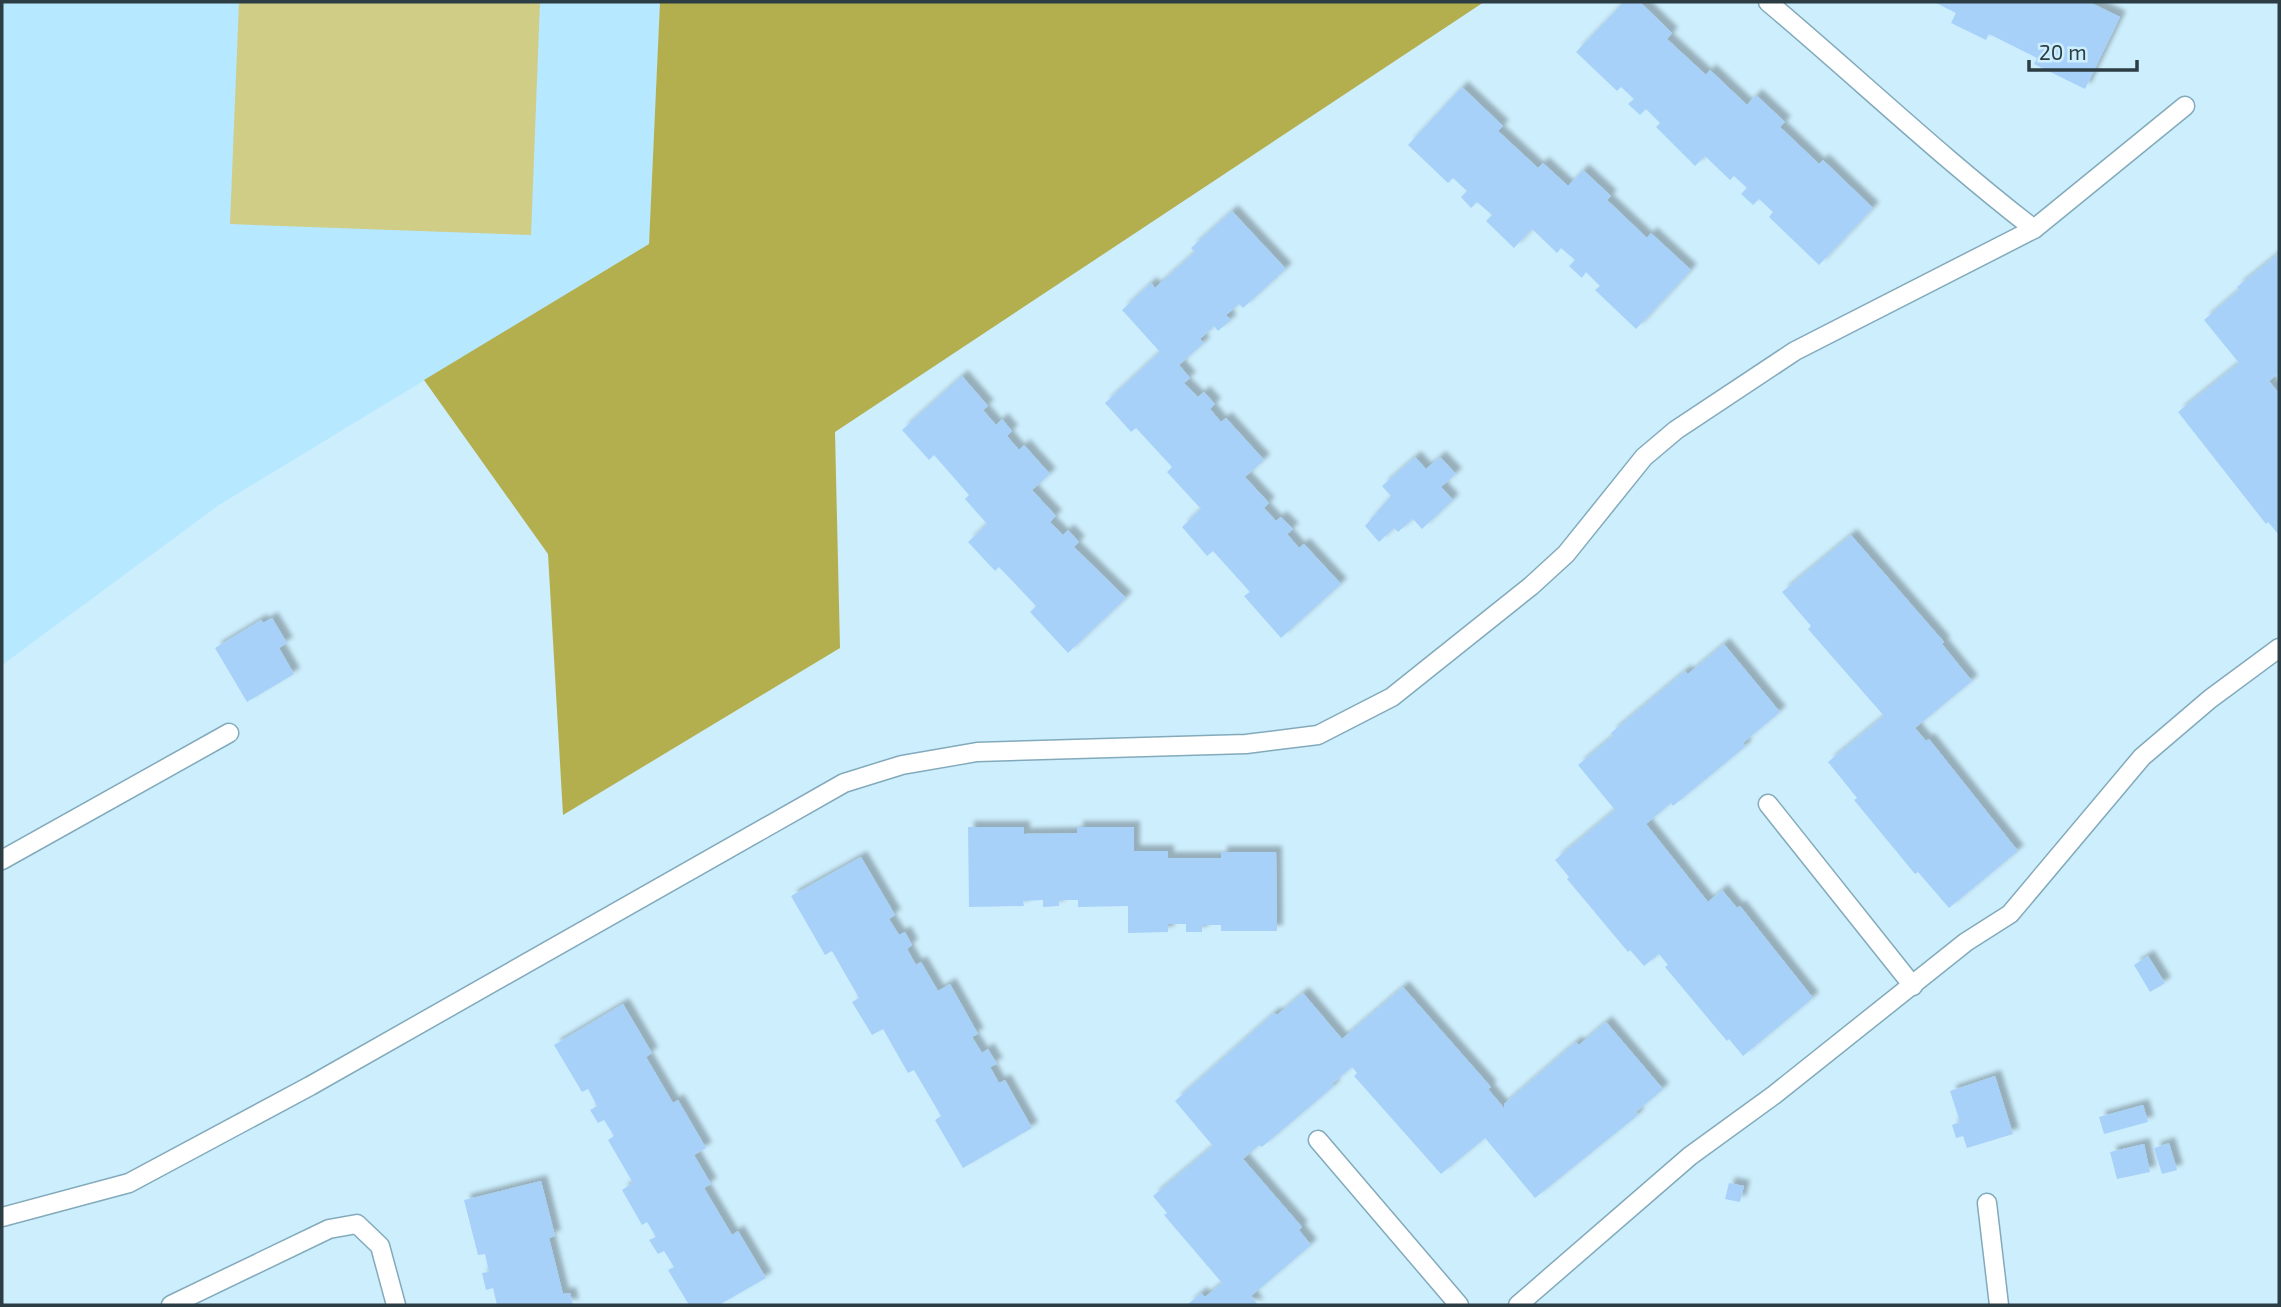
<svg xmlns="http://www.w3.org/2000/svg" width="2281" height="1307" viewBox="0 0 2281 1307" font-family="'Exo 2',sans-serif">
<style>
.built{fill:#b6e8ff}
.green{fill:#cfcd86}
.forest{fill:#b3af4f}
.building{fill:#a7d1f8;filter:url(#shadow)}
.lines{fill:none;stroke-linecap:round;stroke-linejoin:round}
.lane-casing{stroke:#82aabb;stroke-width:21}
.lane{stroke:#fff;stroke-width:18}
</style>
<defs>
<filter id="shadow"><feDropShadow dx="6" dy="-6" stdDeviation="2" flood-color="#0004"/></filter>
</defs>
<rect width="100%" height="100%" fill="#cdeefd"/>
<path class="built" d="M2 2H660L649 244 219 505 2 665Z"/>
<path class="green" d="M239 2H540L531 235 230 224Z"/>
<path class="forest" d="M660 2H1484L835 432 840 648 563 815 548 554 424 380 649 244Z"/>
<g class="building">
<path d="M1624 2H1640L1672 33 1667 39 1706 75 1710 70 1747 105 1756 95 1785 122 1780 127 1819 164 1823 160 1873 208 1819 265 1769 217 1773 212 1759 199 1753 205 1741 194 1747 188 1734 176 1730 180 1705 156 1695 166 1656 127 1660 123 1646 109 1640 115 1628 104 1634 99 1621 87 1617 91 1576 52Z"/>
<path d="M1934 2H2089L2120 17 2085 89 2034 64 2037 58 1989 34 1986 40 1951 23 1956 13Z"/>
<path d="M1462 87 1503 126 1498 131 1538 168 1543 163 1568 186 1583 170 1611 196 1607 200 1647 238 1651 233 1691 270 1636 329 1595 290 1600 286 1586 272 1582 278 1569 266 1575 260 1561 248 1557 253 1532 229 1514 248 1486 221 1492 215 1477 202 1471 208 1461 197 1467 191 1453 178 1448 183 1408 145Z"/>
<path d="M1232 211 1286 269 1243 308 1239 304 1226 315 1231 320 1218 331 1214 326 1200 339 1204 343 1179 365 1190 378 1184 383 1198 397 1204 392 1215 404 1210 409 1221 422 1226 418 1264 460 1245 477 1269 503 1264 508 1276 521 1281 517 1293 529 1287 534 1299 548 1304 544 1341 584 1281 638 1244 596 1250 592 1213 551 1207 556 1182 527 1201 509 1167 472 1172 467 1136 428 1131 432 1105 403 1160 352 1122 310 1151 283 1155 288 1195 252 1191 248Z"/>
<path d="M2279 253V373L2269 381 2277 391 2279 390V535L2268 522 2266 524 2178 412 2239 363 2204 320 2239 290 2237 287Z"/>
<path d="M962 376 988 406 983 410 996 425 1002 419 1012 431 1007 436 1019 450 1024 445 1050 474 1032 490 1056 516 1050 522 1063 535 1068 530 1079 542 1074 547 1126 598 1068 653 1030 612 1036 606 999 567 995 571 968 542 987 524 965 499 969 495 934 455 929 460 902 430Z"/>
<path d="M1415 457 1426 469 1440 457 1456 474 1441 487 1453 500 1422 529 1413 519 1398 532 1394 528 1379 542 1365 526 1391 496 1382 486Z"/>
<path d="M1851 535 1944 642 1942 644 1972 681 1915 728 1926 741 1929 739 2018 851 1949 908 1918 872 1915 874 1854 800 1857 798 1828 762 1884 716 1808 629 1811 626 1782 592Z"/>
<path d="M272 618 287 643 279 648 294 674 247 702 215 648 261 620 263 623Z"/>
<path d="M1724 644 1780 712 1743 743 1746 746 1673 806 1671 803 1646 824 1708 902 1722 890 1737 908 1740 906 1813 998 1743 1056 1729 1039 1727 1041 1665 967 1668 965 1659 954 1644 966 1630 950 1628 952 1567 879 1569 877 1555 860 1615 810 1578 765 1613 736 1611 733 1685 671 1688 674Z"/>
<path d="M968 827H1024V834L1077 833V827H1134V851H1168V858H1221V852H1276L1277 931H1221V925H1202V932H1186V924H1168V932L1128 933V906L1078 907V900H1059V906L1043 907V900L1023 901 1024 906 969 907Z"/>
<path d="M861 857 895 915 889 919 899 935 905 932 912 945 907 949 916 965 921 962 938 991 950 984 978 1034 972 1037 982 1053 988 1049 997 1064 990 1067 999 1083 1005 1080 1032 1128 963 1168 935 1120 941 1116 914 1070 908 1073 883 1029 872 1035 852 1002 859 998 832 951 825 955 791 896Z"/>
<path d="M2148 956 2165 983 2150 992 2134 965Z"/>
<path d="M1403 987 1491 1087 1488 1089 1504 1108V1104L1576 1042 1579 1045 1606 1022 1663 1089 1636 1112 1638 1115 1535 1198 1485 1138 1441 1174 1354 1076 1357 1073 1352 1067 1332 1084 1334 1086 1262 1147 1259 1145 1243 1159 1302 1227 1299 1230 1311 1245 1251 1296 1258 1305H1187L1201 1293 1205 1297 1222 1283 1164 1215 1167 1213 1153 1196 1213 1146 1175 1101 1274 1013 1277 1015 1303 993 1342 1039Z"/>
<path d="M623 1004 652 1053 646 1057 673 1103 678 1100 706 1148 694 1155 711 1184 704 1188 732 1235 738 1231 766 1278 719 1305H689L668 1270 674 1267 664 1251 658 1254 649 1240 656 1237 647 1222 642 1225 622 1190 633 1183 608 1140 614 1136 604 1120 598 1123 590 1110 597 1106 588 1089 582 1092 554 1045Z"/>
<path d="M1995 1076 2013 1134 1967 1148 1963 1136 1956 1138 1952 1125 1960 1122 1950 1091Z"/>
<path d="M2143 1105 2148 1122 2104 1134 2099 1117Z"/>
<path d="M2169 1143 2177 1170 2162 1174 2154 1148Z"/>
<path d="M2144 1144 2150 1172 2117 1179 2110 1152Z"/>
<path d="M541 1181 555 1236 549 1238 563 1294 570 1293 573 1305H497L493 1288 486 1290 482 1273 489 1272 485 1254 478 1255 464 1200Z"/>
<path d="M1729 1183 1744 1186 1740 1202 1725 1199Z"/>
</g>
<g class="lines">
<defs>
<g id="lane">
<path d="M1768 2C1857 77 1942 158 2034 229"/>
<path d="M1768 804 1913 986"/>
<path d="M2 860 229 733"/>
<path d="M1318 1140 1459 1305"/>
<path d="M1987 1203 1999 1305"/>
<path d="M2 1217 129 1183 310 1086 844 783 902 765 977 752 1246 744 1318 735 1392 697 1531 586 1566 554 1644 457 1676 430 1795 351 2034 229 2185 106"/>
<path d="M171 1305 329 1229 357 1224 380 1246 396 1305"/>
<path d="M1518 1305 1690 1156 1774 1095 1966 942 2010 914 2142 757 2210 699 2279 648"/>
</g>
</defs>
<use href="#lane" class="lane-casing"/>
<use href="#lane" class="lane"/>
</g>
<rect width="2281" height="1307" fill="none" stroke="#2c3d44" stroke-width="7"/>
<path d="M2029 60v10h108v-10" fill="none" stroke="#2c3d44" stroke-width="3.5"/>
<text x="2039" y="60" font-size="21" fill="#2c3d44" stroke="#cdeefd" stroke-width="5" paint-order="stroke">20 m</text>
</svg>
